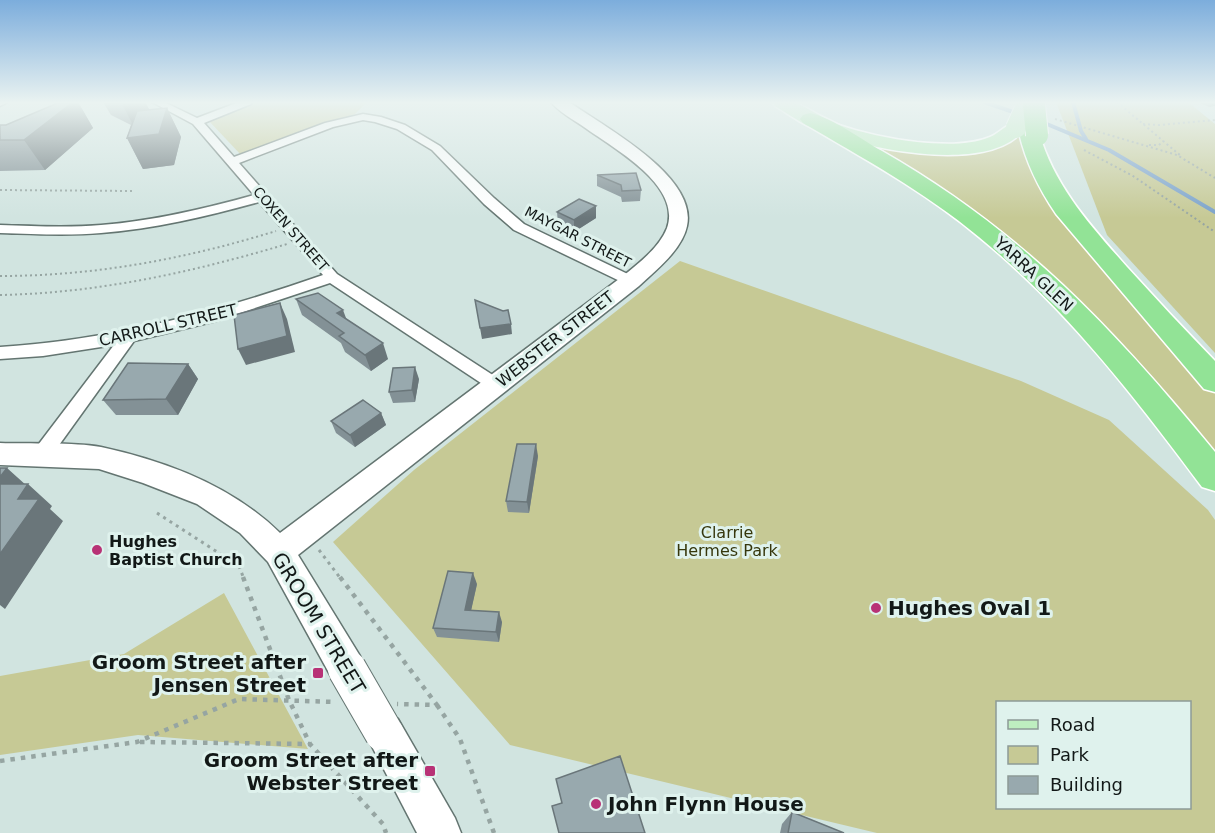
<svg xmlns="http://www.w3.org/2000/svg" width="1215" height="833" viewBox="0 0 1215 833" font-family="'DejaVu Sans',sans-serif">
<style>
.green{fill:#c6c995;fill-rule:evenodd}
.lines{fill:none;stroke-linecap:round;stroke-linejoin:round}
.stream{stroke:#7ba2ca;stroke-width:4}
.street-casing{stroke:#647571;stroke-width:3}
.secondary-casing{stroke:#647571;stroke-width:3}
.primary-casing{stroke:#fff;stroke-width:3}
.highway-casing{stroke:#fff;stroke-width:3}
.path-far2{stroke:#96a5a2;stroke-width:2;stroke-dasharray:2 3;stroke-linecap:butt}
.path-far1{stroke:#96a5a2;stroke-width:3;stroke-dasharray:3 4.5;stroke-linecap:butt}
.path{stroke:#96a5a2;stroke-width:4.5;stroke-dasharray:4.5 6;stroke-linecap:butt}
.street{fill:#fff;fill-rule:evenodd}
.secondary{fill:#fff;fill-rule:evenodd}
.primary{fill:#beeec0;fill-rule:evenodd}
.highway{fill:#92e396;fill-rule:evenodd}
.secondary-bridge-casing{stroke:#647571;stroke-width:40;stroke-linecap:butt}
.primary-bridge-casing{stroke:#fff;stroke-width:22;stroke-linecap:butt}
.highway-bridge-casing{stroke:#fff;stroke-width:24;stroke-linecap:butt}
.secondary-bridge{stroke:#fff;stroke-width:38}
.primary-bridge{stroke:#beeec0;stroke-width:20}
.highway-bridge{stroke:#92e396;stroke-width:22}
.wall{fill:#839196}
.shaded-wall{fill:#6a767a}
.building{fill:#98a9ae;stroke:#6a767a;stroke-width:1.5}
.poi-dot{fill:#b83276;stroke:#dff2ed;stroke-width:2}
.labels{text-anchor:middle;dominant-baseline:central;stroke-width:6;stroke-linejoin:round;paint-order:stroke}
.far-street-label{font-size:14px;fill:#121817;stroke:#dff2ed}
.street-label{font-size:16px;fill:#121817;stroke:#dff2ed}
.park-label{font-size:16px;fill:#36370c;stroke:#dff2ed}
.poi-label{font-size:16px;font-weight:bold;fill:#121817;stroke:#dff2ed;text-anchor:start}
.near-poi-label{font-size:20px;font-weight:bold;fill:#121817;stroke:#dff2ed;text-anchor:start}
.near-street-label{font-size:20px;fill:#121817;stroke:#dff2ed}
</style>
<rect width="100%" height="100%" fill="#d1e4e0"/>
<g class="green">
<path d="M257 102H367L355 114 242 156 209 121Z"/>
<path d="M1056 102H1188L1215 124V353L1107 235Z"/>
<path d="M1021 134 1028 150 1215 390V464L1100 327 847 135 925 150Z"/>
<path d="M680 261 1021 381 1109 420 1208 510 1215 520V833H877L510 745 333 542 414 470ZM998 702H1190V808H998Z"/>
<path d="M224 593 308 749 138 735 0 755V676L124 654Z"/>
</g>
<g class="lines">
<g class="stream">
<path d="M984 102 1019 114"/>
<path d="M1073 102 1081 131 1086 139"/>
<path d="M1042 122 1109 150 1215 212"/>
</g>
<defs>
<g id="street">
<path d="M0 102H8L0 106Z"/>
<path d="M152 102H164L197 118 239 102H252L251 104 204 123 234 157 325 123 363 114 381 117 405 125 440 146 494 198 524 224 636 278 638 281 631 285 626 284 514 230 484 204 432 150 397 129 375 122 363 120 333 127 239 163 337 274 502 381 505 385 502 389H490L330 283 216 321 134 341 49 459 42 461 35 459 33 454 35 449 114 345 43 356 0 359V347C112 340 217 312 323 275L259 202C208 216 155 229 101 233 68 236 34 234 0 233V225C34 226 67 228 101 225 153 221 204 209 254 195L193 124Z"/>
</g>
<g id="secondary">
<path d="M551 102H569C603 126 698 176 687 226 682 250 656 270 639 286L298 555 360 656 365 669 360 682 347 687 334 682 268 562 240 533 197 504 143 483 99 469 0 465V443C29 444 74 442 101 447 166 461 232 486 280 533L623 276C639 263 659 248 667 228 682 185 613 148 584 127 574 120 559 112 551 102Z"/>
<path d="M384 714 398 719 455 818 461 833H417L365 733 370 719Z"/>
</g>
<path id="primary" d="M773 102C778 102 785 101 791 102 801 103 824 119 836 124 862 133 890 139 917 142 940 144 968 146 990 137 1002 132 1008 120 1023 124L1025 128C991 178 852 147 806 125 795 119 785 112 775 106Z"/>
<g id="highway">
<path d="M810 113C835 119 860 139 882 151 1022 231 1114 329 1215 452V491L1202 487C1135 397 1066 308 979 237 925 192 863 158 803 123L800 119 803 115Z"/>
<path d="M1029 127 1036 129 1039 133C1055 187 1090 225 1127 267 1156 299 1185 330 1215 361V392L1204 389 1056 214C1039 189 1026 163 1019 133L1022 129Z"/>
</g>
</defs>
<use href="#street" class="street-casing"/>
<use href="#secondary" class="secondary-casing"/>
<use href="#primary" class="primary-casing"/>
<use href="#highway" class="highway-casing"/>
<g class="path-far2">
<path d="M1117 102 1181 156"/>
<path d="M1055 119 1177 155 1215 178"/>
<path d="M1143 124 1159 125 1215 120"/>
<path d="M1149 145H1159L1163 141"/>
<path d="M1084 150 1133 176 1215 232"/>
<path d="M0 190 132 191"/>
<path d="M0 276C95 276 185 259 276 231"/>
<path d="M0 295C99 293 193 272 287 244"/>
</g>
<g class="path-far1">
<path d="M157 513 239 566 244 579"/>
<path d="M319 550 341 579"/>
</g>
<g class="path">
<path d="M243 577 289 700 310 744 383 824 386 833"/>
<path d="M340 577 437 705 397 704"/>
<path d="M437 705 460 739 494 833"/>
<path d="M140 742 310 744"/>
<path d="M0 761 137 742 239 699 336 702"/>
</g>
<use href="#street" class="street"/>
<use href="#secondary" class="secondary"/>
<use href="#primary" class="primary"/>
<use href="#highway" class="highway"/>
<defs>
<path id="secondary-bridge" d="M347 669 384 733"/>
<path id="primary-bridge" d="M1016 128 1026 106"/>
<path id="highway-bridge" d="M1034 105 1037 135"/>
</defs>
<use href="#secondary-bridge" class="secondary-bridge-casing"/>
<use href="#primary-bridge" class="primary-bridge-casing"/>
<use href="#highway-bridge" class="highway-bridge-casing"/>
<use href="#secondary-bridge" class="secondary-bridge"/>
<use href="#primary-bridge" class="primary-bridge"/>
<use href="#highway-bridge" class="highway-bridge"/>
</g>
<g class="wall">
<path d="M60 102H78L93 128 45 170 0 171V125H6Z"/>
<path d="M103 102H145L149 109 167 108 181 137 174 165 143 169 127 138 131 125 111 115Z"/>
<path d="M1198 102H1215L1209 107Z"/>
<path d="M597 175 641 190 640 201 622 202 621 197 597 186Z"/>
<path d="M596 206V218L574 232 558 224 557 212Z"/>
<path d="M296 299 346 319 388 359 371 371 345 352 341 343 302 315Z"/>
<path d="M188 364 198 379 178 415H116L103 400Z"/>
<path d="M419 379 415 402 393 403 389 392Z"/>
<path d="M381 413 386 425 355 447 336 433 331 421Z"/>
<path d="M538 456 529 513 508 512 506 501Z"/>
<path d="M477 584 471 610 502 622 499 642 437 637 433 628Z"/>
<path d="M792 812 844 833H780L782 824Z"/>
</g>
<g class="shaded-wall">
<path d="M73 102H78L93 128 45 170 24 140Z"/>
<path d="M121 102H145L153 117 133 125Z"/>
<path d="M1213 102H1215V106L1209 107Z"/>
<path d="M167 108 181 137 174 165 143 169 127 138Z"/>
<path d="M596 206V218L574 232V220Z"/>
<path d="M280 303 287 319 295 352 246 365 238 349Z"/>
<path d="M343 310 349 326 337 313Z"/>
<path d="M511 324 512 334 482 339 480 328Z"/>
<path d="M383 343 388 359 371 371 365 355Z"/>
<path d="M188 364 198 379 178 415 166 399Z"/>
<path d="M415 367 419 379 415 402 412 390Z"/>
<path d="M381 413 386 425 355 447 350 435Z"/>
<path d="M536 444 538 456 529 513 527 502Z"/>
<path d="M7 468 27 486 28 484 52 506 50 509 63 521 5 609 0 605V477Z"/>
<path d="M473 573 477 584 469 620 465 610Z"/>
<path d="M499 612 502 622 499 642 496 632Z"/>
</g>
<g class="building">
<path d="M60 102H73L24 140H0V125H6Z"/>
<path d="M167 108 159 134 127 138 137 111Z"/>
<path d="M636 173 641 190 622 191 621 185 597 175Z"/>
<path d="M579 199 596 206 574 220 557 212Z"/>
<path d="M318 293 343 310 337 313 383 343 365 355 339 336 344 333 296 299Z"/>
<path d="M475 300 503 311 508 310 511 324 480 328Z"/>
<path d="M280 303 287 336 238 349 234 315Z"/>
<path d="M128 363 188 364 166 399 103 400Z"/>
<path d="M415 367 412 390 389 392 393 368Z"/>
<path d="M363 400 381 413 350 435 331 421Z"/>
<path d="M517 444H536L527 502 506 501Z"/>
<path d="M0 468H7L0 477Z"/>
<path d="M0 484H28L18 499H39L0 554Z"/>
<path d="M448 571 473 573 465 610 499 612 496 632 433 628Z"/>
<path d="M620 756 645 833H559L552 806 562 803 556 779Z"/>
<path d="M792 812 844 833H788Z"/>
</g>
<linearGradient id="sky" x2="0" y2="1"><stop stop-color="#7caddc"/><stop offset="0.47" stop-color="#eaf3f1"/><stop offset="1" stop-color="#eaf3f1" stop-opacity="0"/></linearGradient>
<rect width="1215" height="218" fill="url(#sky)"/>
<g class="poi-dot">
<circle cx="97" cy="550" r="6"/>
<circle cx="876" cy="608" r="6"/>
<rect x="312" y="667" width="12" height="12" rx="3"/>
<rect x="424" y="765" width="12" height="12" rx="3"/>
<circle cx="596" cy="804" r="6"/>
</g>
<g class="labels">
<g class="far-street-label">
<text transform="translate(291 229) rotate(49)">COXEN STREET</text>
<text transform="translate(578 237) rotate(27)">MAYGAR STREET</text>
</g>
<g class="street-label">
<text transform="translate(1034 274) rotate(43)">YARRA GLEN</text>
<text transform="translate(168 325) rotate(-13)">CARROLL STREET</text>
<text transform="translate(555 339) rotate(-38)">WEBSTER STREET</text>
</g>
<g class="park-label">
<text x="727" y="532">Clarrie<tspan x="727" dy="18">Hermes Park</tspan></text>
</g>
<g class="poi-label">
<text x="109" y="541">Hughes<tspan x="109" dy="18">Baptist Church</tspan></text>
</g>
<g class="near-poi-label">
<text x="888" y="608">Hughes Oval 1</text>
<text x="306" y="662" text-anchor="end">Groom Street after<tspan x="306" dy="23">Jensen Street</tspan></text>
<text x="418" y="760" text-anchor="end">Groom Street after<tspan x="418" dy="23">Webster Street</tspan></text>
<text x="608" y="804">John Flynn House</text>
</g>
<g class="near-street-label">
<text transform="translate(319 623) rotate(59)">GROOM STREET</text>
</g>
</g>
<rect x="996" y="701" width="195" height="108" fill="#dff2ed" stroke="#8d9b97" stroke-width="1.5"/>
<rect x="1008" y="720" width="30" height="9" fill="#beeec0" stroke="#8d9b97" stroke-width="1.5"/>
<text x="1050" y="731" font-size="18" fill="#121817">Road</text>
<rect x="1008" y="746" width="30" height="18" fill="#c6c995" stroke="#8d9b97" stroke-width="1.5"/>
<text x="1050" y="761" font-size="18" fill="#121817">Park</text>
<rect x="1008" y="776" width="30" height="18" fill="#98a9ae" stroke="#8d9b97" stroke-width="1.5"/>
<text x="1050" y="791" font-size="18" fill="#121817">Building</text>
</svg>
